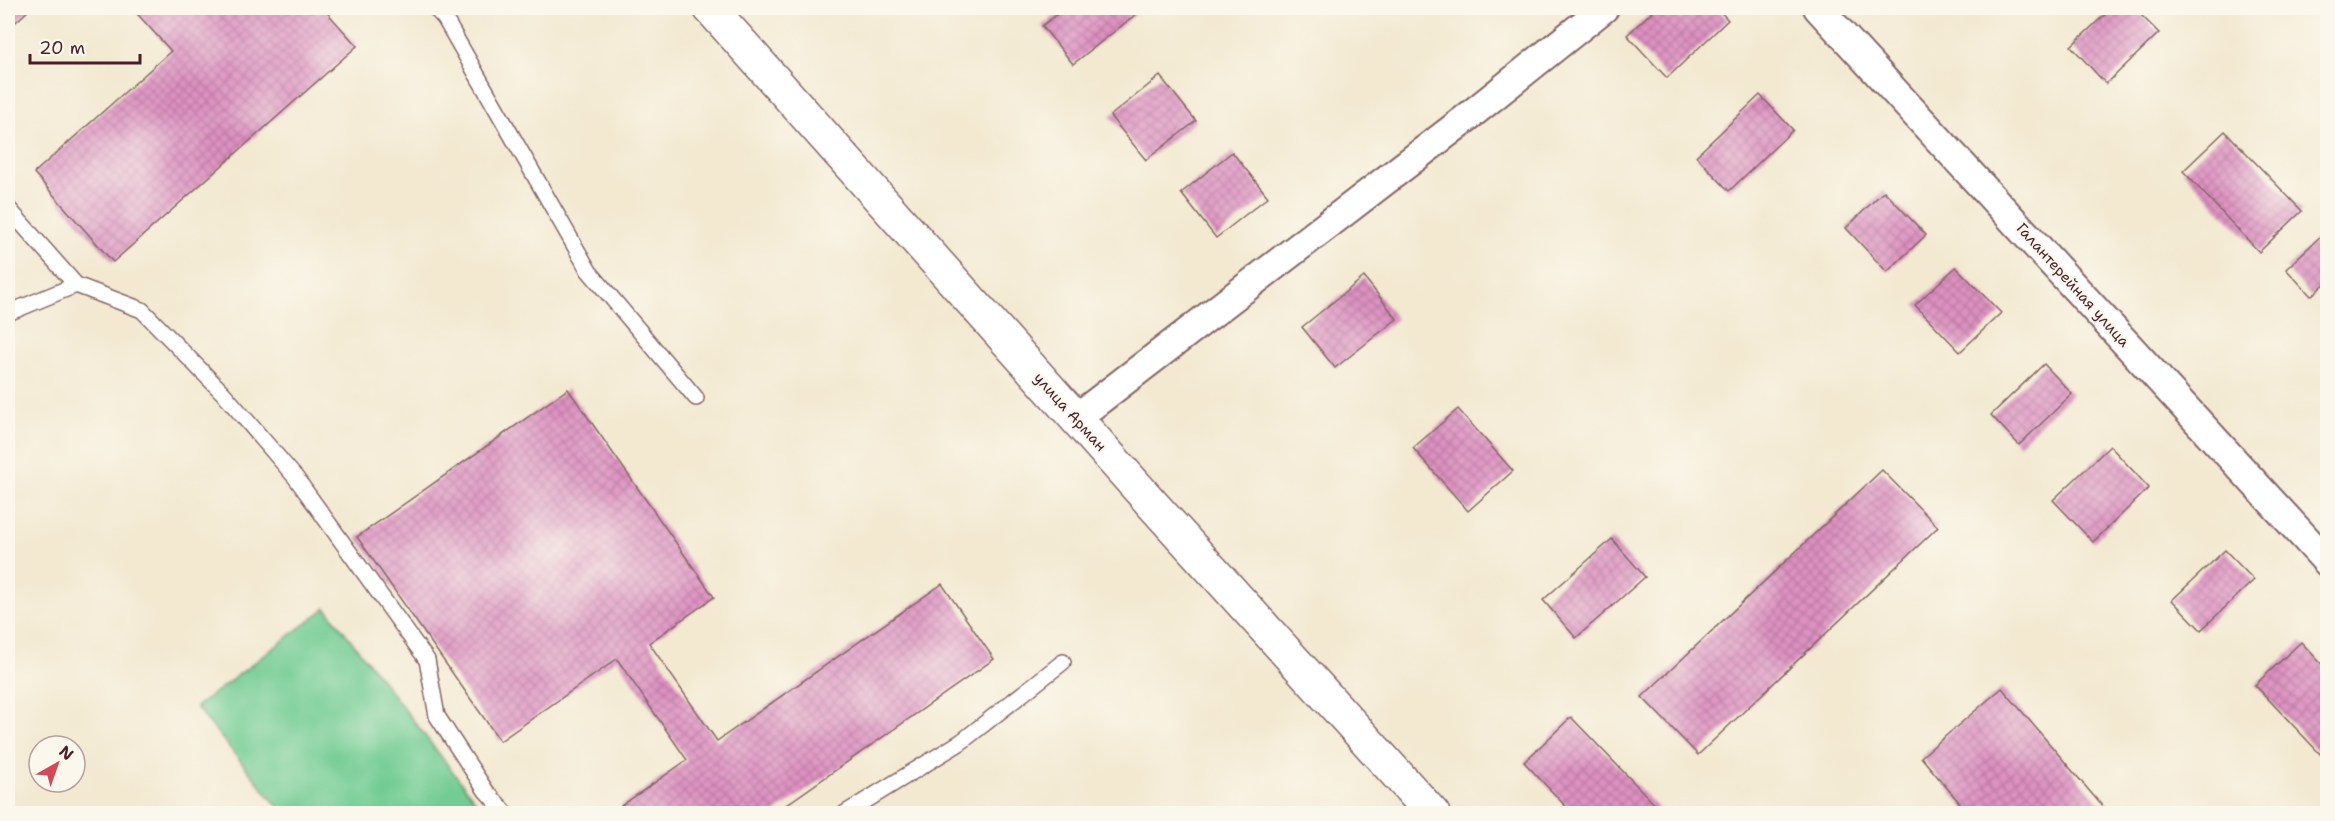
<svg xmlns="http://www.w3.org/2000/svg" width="2335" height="821" viewBox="0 0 2335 821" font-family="'Shantell Sans',sans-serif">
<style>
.pitch{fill:#72cc93;stroke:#5e765f;stroke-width:1.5}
.building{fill:url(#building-cross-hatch)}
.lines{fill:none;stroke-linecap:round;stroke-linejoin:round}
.service-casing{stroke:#856665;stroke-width:18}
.minor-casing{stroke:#856665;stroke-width:32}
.tertiary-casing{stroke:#856665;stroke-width:36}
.service{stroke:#fff;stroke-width:15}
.minor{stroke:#fff;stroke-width:28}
.tertiary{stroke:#fff;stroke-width:33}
.labels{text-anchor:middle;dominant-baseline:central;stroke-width:4.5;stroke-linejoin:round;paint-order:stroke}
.street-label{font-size:15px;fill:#4a1f2b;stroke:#fbf7ec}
</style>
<defs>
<pattern id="building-cross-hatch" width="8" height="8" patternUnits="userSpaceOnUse" patternTransform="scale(1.5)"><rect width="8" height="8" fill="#de92c2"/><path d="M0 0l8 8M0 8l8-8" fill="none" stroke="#b6779e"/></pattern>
</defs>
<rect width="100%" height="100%" fill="#fbf7ec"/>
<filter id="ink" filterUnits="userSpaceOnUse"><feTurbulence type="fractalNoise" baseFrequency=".0167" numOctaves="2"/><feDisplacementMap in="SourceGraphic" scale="12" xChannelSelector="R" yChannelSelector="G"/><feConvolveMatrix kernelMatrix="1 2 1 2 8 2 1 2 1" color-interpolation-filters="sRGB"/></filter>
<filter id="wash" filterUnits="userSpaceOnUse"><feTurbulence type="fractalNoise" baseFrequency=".008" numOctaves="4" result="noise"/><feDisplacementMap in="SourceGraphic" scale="24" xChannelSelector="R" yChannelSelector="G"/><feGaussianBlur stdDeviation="1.35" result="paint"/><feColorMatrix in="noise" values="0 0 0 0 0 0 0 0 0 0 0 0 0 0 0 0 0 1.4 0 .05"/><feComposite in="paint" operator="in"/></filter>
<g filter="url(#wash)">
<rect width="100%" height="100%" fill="#f3e9d1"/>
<path class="pitch" d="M326 608 485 813H283L196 707Z"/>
<g id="blocks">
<g class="building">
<path d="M8 8H31L8 29Z"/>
<path d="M132 8H323L357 46 113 262 34 173 171 51Z"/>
<path d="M1065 8H1144L1073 64 1042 26Z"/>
<path d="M1656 8H1717L1728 20 1667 78 1627 35Z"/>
<path d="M2112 8H2134L2159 33 2106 84 2071 46Z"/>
<path d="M1160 76 1196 121 1146 160 1110 116Z"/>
<path d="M1760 95 1793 130 1729 191 1696 156Z"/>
<path d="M2225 131 2302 211 2259 252 2183 171Z"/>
<path d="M1232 152 1268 197 1216 238 1181 193Z"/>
<path d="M1884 191 1926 235 1887 272 1846 228Z"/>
<path d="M2328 229V281L2311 296 2286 269Z"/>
<path d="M1956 267 2001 313 1960 352 1915 305Z"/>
<path d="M1364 277 1397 319 1335 368 1302 327Z"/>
<path d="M2044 364 2072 394 2019 445 1991 415Z"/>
<path d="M568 389 714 597 649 643 717 741 942 584 994 659 773 814H627L621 806 687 760 617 659 500 741 357 537Z"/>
<path d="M1458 409 1513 471 1468 511 1413 448Z"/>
<path d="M2110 446 2149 488 2093 542 2053 500Z"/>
<path d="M1882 470 1938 527 1698 755 1642 697Z"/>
<path d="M1612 539 1645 577 1576 638 1543 600Z"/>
<path d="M2225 550 2254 580 2201 630 2172 600Z"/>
<path d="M2301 642 2328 671V754L2323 757 2255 685Z"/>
<path d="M2002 688 2109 814H1969L1921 757Z"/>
<path d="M1571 717 1661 811 1659 814H1573L1524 762Z"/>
</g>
</g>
</g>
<g filter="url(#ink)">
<use href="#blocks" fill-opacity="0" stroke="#856665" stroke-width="1.5"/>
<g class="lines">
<defs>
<g id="service">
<path d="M435 8 445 19 589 271 696 398"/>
<path d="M8 208 76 285 142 310 223 393 296 478 427 660 437 716 486 791 507 814"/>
<path d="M8 313 76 285"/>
<path d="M844 814 961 742 1063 662"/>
</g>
<g id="minor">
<path d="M1818 8 2328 563"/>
<path d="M1076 418 1464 120 1604 8"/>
</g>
<path id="tertiary" d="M710 8 1154 506 1433 814"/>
</defs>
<use href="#service" class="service-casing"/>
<use href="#minor" class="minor-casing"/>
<use href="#tertiary" class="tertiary-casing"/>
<use href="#service" class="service"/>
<use href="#minor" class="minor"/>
<use href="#tertiary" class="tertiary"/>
</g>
</g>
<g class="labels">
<g class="street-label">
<text transform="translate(2073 285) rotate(48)">Галантерейная улица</text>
<text transform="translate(1070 412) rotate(48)">улица Арман</text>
</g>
</g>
<rect width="2335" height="821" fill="none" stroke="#fbf7ec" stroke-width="30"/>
<g transform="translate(57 764) rotate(40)"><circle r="28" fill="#fbf7ec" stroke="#b4a19f" stroke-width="1.5"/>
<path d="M0-4.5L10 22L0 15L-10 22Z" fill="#d1495b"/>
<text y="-9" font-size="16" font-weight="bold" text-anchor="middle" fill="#4a1f2b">N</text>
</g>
<path d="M30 54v9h110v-9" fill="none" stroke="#4a1f2b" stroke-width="3"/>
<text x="39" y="54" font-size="18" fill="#4a1f2b" stroke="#fbf7ec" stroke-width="4.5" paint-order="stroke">20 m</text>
</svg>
